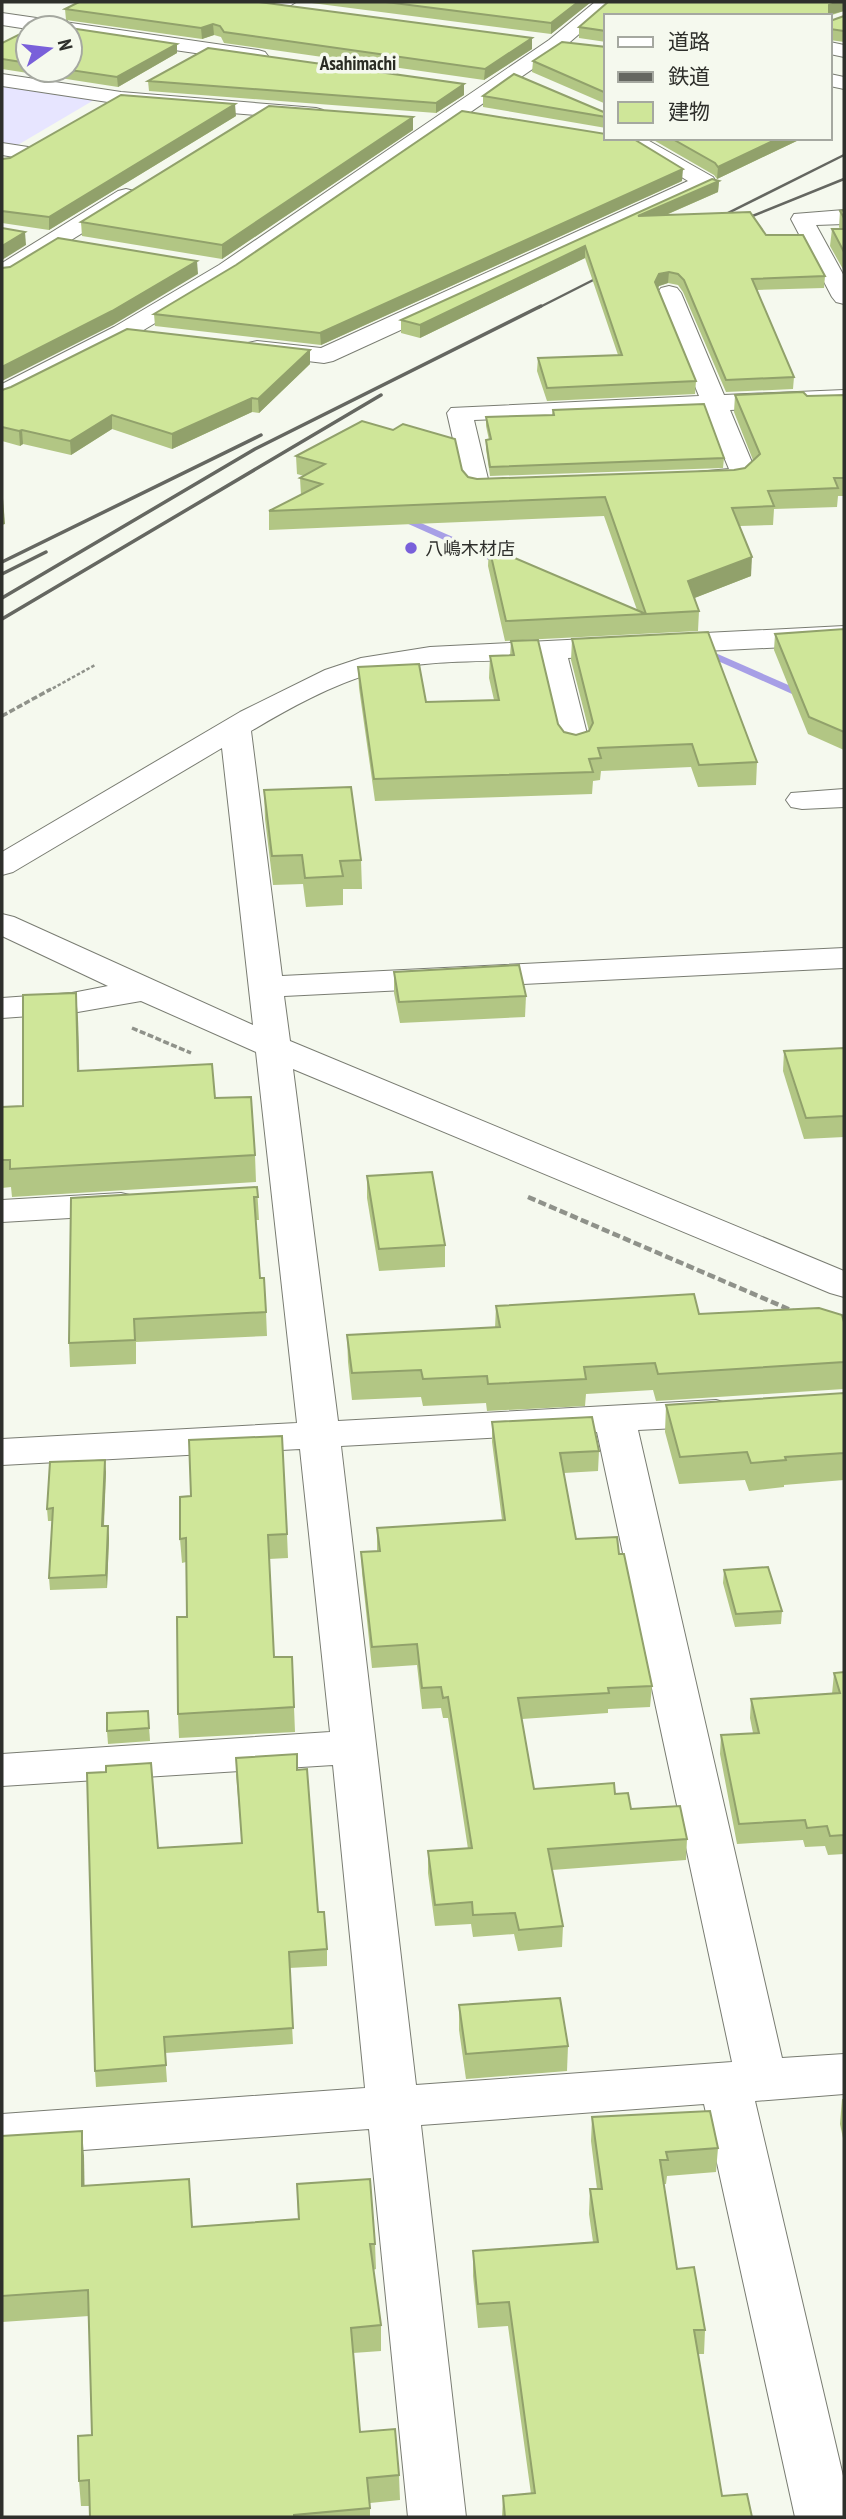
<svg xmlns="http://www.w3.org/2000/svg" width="846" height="2519" viewBox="0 0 846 2519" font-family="'PT Sans Narrow','Noto Sans JP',sans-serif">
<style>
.green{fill:#e7e5ff}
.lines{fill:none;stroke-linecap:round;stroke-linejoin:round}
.stream{fill:#a79fe6;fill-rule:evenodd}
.minor-casing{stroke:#797c72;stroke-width:2}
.path-far2{stroke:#8f928a;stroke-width:2.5;stroke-dasharray:3.5 2;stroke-linecap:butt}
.path-far1{stroke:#8f928a;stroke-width:3.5;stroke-dasharray:6 2.5;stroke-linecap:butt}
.path{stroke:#8f928a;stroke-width:4.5;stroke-dasharray:8 3.5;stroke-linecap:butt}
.minor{fill:#fff;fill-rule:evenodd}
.rail-far1{stroke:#656761;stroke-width:2.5}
.rail{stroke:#656761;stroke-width:3.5}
.wall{fill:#b2c684}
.shaded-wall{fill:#91a16b}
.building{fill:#cfe699;stroke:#91a16b;stroke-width:2}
.poi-dot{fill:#7960da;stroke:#f5f9ee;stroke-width:2.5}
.labels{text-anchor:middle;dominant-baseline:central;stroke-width:7;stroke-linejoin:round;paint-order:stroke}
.far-poi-label{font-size:18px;fill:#2e2f2b;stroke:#f5f9ee;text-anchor:start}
.far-neighbourhood-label{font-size:19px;font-weight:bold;fill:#2a2c24;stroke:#f5f9ee}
</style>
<rect width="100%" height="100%" fill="#f5f9ee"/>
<path class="green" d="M2 86 94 100 16 146 2 144Z"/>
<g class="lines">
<g class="stream">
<path d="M398 513 508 561 509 563 500 565 395 518 393 516Z"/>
<path d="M704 648 809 694 810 696 809 698H801L700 653V649Z"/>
</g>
<defs>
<g id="minor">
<path d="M273 2H296L242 35H228L225 31Z"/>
<path d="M595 2H616L563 48 235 275 132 337 11 399 2 401V384L114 327 219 265 549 40Z"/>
<path d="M2 13 258 50 265 52 268 56 265 60 258 62 70 35V28L28 29 2 25Z"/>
<path d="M830 42 844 45V57L830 54Z"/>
<path d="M2 74 121 92 316 108 323 110 326 114 323 118 316 120 121 104 2 86Z"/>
<path d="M830 74 844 77V89L830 86Z"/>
<path d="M618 138H644L713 177 716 182 713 187 333 361 324 363 257 355 248 353 245 348 248 343 257 341 321 348 688 181Z"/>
<path d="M2 143 28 147 31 152 28 157 20 158 2 155Z"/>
<path d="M126 189 134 191 137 196 134 201 10 278 2 280V263L118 191Z"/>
<path d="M844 210V224L816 225 844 276V304L836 302 832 297 791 219 794 214Z"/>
<path d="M669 286 677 288 681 293 724 395 844 390V405L730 410 756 472C743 491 707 490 687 485L683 479 687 473 729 469 705 411 474 420 488 479 529 480 533 486 529 492 477 495 468 493 464 487 447 413 451 408 699 396 657 293 661 288Z"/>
<path d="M844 626V644L568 658 590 746 586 752 575 755 564 752 560 746 540 659C487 662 423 659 373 673 331 685 288 709 251 731L282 976 844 948V968L284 996 290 1041 844 1271V1297L830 1293 293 1069 338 1421 716 1400 730 1404 736 1413 730 1422 716 1426 638 1430 782 2058 844 2054V2094L755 2101 844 2480V2517H795L704 2104 421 2125 466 2517H408L369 2129 2 2156V2114L365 2088 333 1765 2 1786V1754L330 1732 300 1449 2 1465V1439L297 1423 256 1052 141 1001 72 1013 2 1018V998L72 993 108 986 2 936V914L14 917 253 1025 222 748 13 872 2 875V852L240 712 325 670 361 658 430 647ZM597 1432 732 2062 416 2085 341 1446Z"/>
<path d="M844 789V807L802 809 791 807 786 800 791 793Z"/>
<path d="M121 1193 134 1196 140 1204 134 1212 121 1215 2 1222V1200Z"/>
</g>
</defs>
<use href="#minor" class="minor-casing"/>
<path class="path-far2" d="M48 691 95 665"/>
<g class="path-far1">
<path d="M2 716 51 689"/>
<path d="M132 1028 191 1053"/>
</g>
<path class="path" d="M528 1197 793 1311"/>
<use href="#minor" class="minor"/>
<g class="rail-far1">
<path d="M710 222 844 155"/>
<path d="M735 223 844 179"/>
<path d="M538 308 609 272"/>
</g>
<g class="rail">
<path d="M2 562 261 435"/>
<path d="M2 574 46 552"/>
<path d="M2 598 255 449 541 306"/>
<path d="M2 619 381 395"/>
</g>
</g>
<g class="wall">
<path d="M304 2H591L551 34Z"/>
<path d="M608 2H844V11L829 16H606V42L579 38V27Z"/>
<path d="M65 9 532 38V49L484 80 224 43 221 37 214 35 202 39 66 20Z"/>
<path d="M844 16V42L830 40V21Z"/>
<path d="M28 30V70H70L177 44V53L118 87 2 69V43Z"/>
<path d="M606 47V104L532 72 533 61Z"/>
<path d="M148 81 464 95 436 113 149 91Z"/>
<path d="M483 96 606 113V128L483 107Z"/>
<path d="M236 116 49 230 2 223V159Z"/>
<path d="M413 117V130L222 259 82 236 81 222Z"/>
<path d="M650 138H803L717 179 714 175Z"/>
<path d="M682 181 321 345 155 326 154 314Z"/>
<path d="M719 181 718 192 666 215 766 235 825 276 824 288 757 290 794 377 793 389 726 392 683 292 678 285 668 283 659 286 658 288 696 381 695 394 547 401 537 371 538 358 618 355 585 258 420 338 401 333V320Z"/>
<path d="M844 210V271L830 246 832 229H840L839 227 840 211Z"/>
<path d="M310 350V364L259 413 252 412 172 449 112 429 71 455 23 444 20 446 2 441V390Z"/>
<path d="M735 395 807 396 844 395V496H838L837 507 774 509 773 525 740 526 751 576 694 598 699 611 698 631 505 641 488 566 489 547 637 610 604 516 269 530V511L301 495 300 478 304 476 297 474 296 456 462 470 468 477 477 479 734 470 745 468 753 460 734 412Z"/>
<path d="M553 410 724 458 723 468 490 476 486 449V440H489L486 426V417L552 415Z"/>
<path d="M844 629V750L808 734 774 650 775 634Z"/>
<path d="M572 639 757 762 756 785 698 787 691 767 601 771 600 780 593 781 592 794 375 801 359 688 358 667 426 702 494 700 489 678 490 656H510L511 641 558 724 564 732 576 735 589 731 571 660Z"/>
<path d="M264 790 361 860 362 889H343V905L306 907 303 884 273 885 265 819Z"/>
<path d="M394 972 526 996 525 1017 400 1023 394 993Z"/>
<path d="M78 1019 79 1071 215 1098 255 1155 256 1182 12 1197 11 1187 2 1188V1107L23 1106Z"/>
<path d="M844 1048V1137L804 1139 783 1071 784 1051Z"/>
<path d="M367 1176 445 1245V1267L379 1271 367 1198Z"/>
<path d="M257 1187 259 1220H256L260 1278 266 1312 267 1336 136 1342V1364L70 1367 69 1343Z"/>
<path d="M496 1306 699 1314 844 1322V1389L656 1401 653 1390 586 1394 585 1406 487 1411 486 1403 423 1406 421 1397 352 1400 348 1362 347 1335 495 1328Z"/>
<path d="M844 1393V1480L784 1485V1487L749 1491 745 1480 679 1484 665 1432 666 1405Z"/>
<path d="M492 1422 599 1451 598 1471 564 1473 576 1539 619 1554 652 1686 650 1707 608 1709V1713L522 1719 534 1789 615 1794 631 1809 687 1839 686 1860 552 1870 563 1926 562 1947 518 1951 514 1934 473 1937 471 1924 435 1926 428 1873V1851L468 1849 448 1718H443L441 1708 422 1709 417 1665 372 1668 362 1573 361 1552 377 1551V1528L502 1520 492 1442Z"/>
<path d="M106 1472 104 1526H108L109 1538 107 1588 50 1590 49 1578 52 1521H48L47 1509Z"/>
<path d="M191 1496 287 1534 288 1558 269 1559 274 1657 294 1707 295 1732 179 1738 178 1714 187 1617 186 1562 182 1563 180 1539Z"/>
<path d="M724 1570 782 1611 781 1624 735 1627 723 1583Z"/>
<path d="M844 1672V1854L828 1855 825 1846 805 1847 803 1840 737 1844 720 1754 721 1735 753 1733 750 1718 751 1699 832 1694 834 1673Z"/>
<path d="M148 1711 150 1741 108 1744 107 1731Z"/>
<path d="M297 1770 318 1912 327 1949V1966L289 1968 293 2044 165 2053 167 2082 96 2087 95 2071 158 1848 242 1843 236 1774Z"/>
<path d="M459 2005 568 2046 567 2071 466 2079 459 2030Z"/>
<path d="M842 2099H844V2143L840 2124Z"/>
<path d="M592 2117 718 2148 716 2172 667 2176 666 2184H664L677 2269 705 2330 704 2354H698L722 2496 752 2517H502L503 2496 531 2494 508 2326 478 2328 473 2276V2251L593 2242 589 2214 590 2189H597L591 2141Z"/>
<path d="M2 2136 84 2156V2186L192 2227 298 2219 297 2184 375 2244 376 2269 373 2270 381 2325V2351L353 2353 360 2432 399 2475 400 2500 370 2503V2517H90V2506H81L79 2481 92 2435 89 2316 2 2322Z"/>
</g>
<g class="shaded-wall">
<path d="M578 2H591L551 34V23Z"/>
<path d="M840 2H844V11L828 15 829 5Z"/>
<path d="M213 24 214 35 202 39 201 28Z"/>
<path d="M532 38V49L484 80 485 69Z"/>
<path d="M177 44V53L118 87 117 77Z"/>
<path d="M464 84V95L436 113V103Z"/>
<path d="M235 104 236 116 49 230V217Z"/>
<path d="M413 117V130L222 259V245Z"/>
<path d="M779 138H803L717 179 718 167Z"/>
<path d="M683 169 682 181 321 345 320 333Z"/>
<path d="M719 181 718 192 638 227V216Z"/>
<path d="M25 232 26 245 2 260V246Z"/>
<path d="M585 246V258L420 338V325Z"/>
<path d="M197 261 198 274 113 325 2 381V367Z"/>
<path d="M669 272 668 283 659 286 655 294V282L659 274Z"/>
<path d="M310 350V364L259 413 258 399Z"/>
<path d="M252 398V412L172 449V434Z"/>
<path d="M112 415V429L71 455 70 441Z"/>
<path d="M22 430 23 444 20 446 19 431Z"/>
<path d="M3 498 5 524 2 525V499Z"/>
<path d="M752 557 751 576 687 601 688 581Z"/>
<path d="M76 993 78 1019 80 1098 78 1071Z"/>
<path d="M105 1460 106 1472 103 1539 102 1526Z"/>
<path d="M108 1526 109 1538 107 1588 106 1575Z"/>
<path d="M82 2131 84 2156 85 2212 82 2186Z"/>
</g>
<g class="building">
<path d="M79 2H259L532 38 485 69 224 32 220 26 213 24 201 28 65 9Z"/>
<path d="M386 2H578L551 23Z"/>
<path d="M608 2H840L829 5V16H606V31L579 27Z"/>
<path d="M844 16V31L830 29V21Z"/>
<path d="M67 21 69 28H31L43 22Z"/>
<path d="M70 28 177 44 117 77 70 70Z"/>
<path d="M28 30V63L2 59V43Z"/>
<path d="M562 42 606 47V93L533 61Z"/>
<path d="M208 48 464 84 436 103 148 81Z"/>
<path d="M514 74 606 113V117L483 96Z"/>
<path d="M121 95 235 104 49 217 2 211V159L10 158Z"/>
<path d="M269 106 413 117 222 245 81 222Z"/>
<path d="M462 111 606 134V138H632L683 169 320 333 154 314 236 265Z"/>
<path d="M671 138H779L718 167 715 163Z"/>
<path d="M712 179 719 181 638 216 750 212 766 235H803L825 276 752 279 794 377 726 380 684 280 678 274 669 272 659 274 655 282 696 381 547 388 538 358 622 355 585 246 420 325 401 320Z"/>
<path d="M844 210V218L840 211Z"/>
<path d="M2 228 25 232 2 246Z"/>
<path d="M832 229H844V252Z"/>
<path d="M58 238 197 261 112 311 2 367V268L10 267Z"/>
<path d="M127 329 310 350 258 399 252 398 172 434 112 415 70 441 22 430 19 431 2 427V390L11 387Z"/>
<path d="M803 392 807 396 844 395V478H834L838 488 768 491 774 506 732 508 752 557 688 581 699 611 646 614 605 497 269 511 322 484 300 478 325 464 296 456 362 421 393 430 403 424 455 439 462 470 468 477 477 479 734 470 745 468 760 454 735 395Z"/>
<path d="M704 404 724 458 490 467 486 440 491 439 486 417 554 415 553 410Z"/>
<path d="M489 547 646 614 506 621Z"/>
<path d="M844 629V732L809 717 775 634Z"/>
<path d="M708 632 757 762 699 765 692 744 598 748 601 758 589 759 593 772 374 779 358 667 419 664 426 702 499 700 490 656 514 655 511 641 538 640 558 724 564 732 576 735 589 731 593 723 572 639Z"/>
<path d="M351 787 361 860 340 861 343 876 305 878 302 855 272 856 264 790Z"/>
<path d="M519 965 526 996 399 1002 394 972Z"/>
<path d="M76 993 78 1071 212 1064 215 1098 251 1097 255 1155 10 1169V1160H2V1107L23 1106V995Z"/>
<path d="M844 1048V1116L806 1118 784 1051Z"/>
<path d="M432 1172 445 1245 379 1249 367 1176Z"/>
<path d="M257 1187 258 1197H254L260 1278H264L266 1312 134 1319 135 1340 69 1343 71 1198Z"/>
<path d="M694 1294 699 1314 819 1308 842 1315 844 1322V1362L658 1374 655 1363 584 1367 586 1379 488 1384 487 1376 423 1379 421 1370 352 1373 347 1335 500 1327 496 1306Z"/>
<path d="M844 1393V1453L785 1457 786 1460 751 1463 747 1452 680 1457 666 1405Z"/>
<path d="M592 1417 599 1451 560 1453 576 1539 617 1537 619 1554H624L652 1686 608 1688 609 1693 518 1698 534 1789 614 1783 615 1794 628 1793 631 1809 680 1806 687 1839 548 1849 563 1926 519 1930 515 1913 473 1915 472 1902 435 1905 428 1851 472 1848 448 1697 443 1698 441 1687 422 1688 417 1644 372 1647 361 1552 380 1551 377 1528 505 1520 492 1422Z"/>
<path d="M282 1436 287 1534 268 1535 274 1657H292L294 1707 178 1714 177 1617H187L186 1538 180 1539V1497L191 1496 189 1440Z"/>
<path d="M105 1460 102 1526H108L106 1575 49 1578 53 1508 47 1509 50 1462Z"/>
<path d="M768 1567 782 1611 736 1614 724 1570Z"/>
<path d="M844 1672V1835L830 1836 827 1826 807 1828 805 1820 739 1824 721 1735 759 1733 751 1699 840 1693 834 1673Z"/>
<path d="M148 1711 149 1728 107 1731V1713Z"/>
<path d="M297 1754V1770L307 1769 318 1912H324L327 1949 289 1952 293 2028 164 2037 166 2065 95 2071 87 1773 106 1772V1766L151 1763 158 1848 242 1843 236 1758Z"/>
<path d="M560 1998 568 2046 466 2054 459 2005Z"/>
<path d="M710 2111 718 2148 666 2152 668 2160H660L677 2269 694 2267 705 2330H694L722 2496 747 2494 752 2517H505L503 2496 535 2493 509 2302 478 2304 473 2251 598 2242 590 2189H602L592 2117Z"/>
<path d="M82 2131V2186L189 2179 192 2227 299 2219 297 2184 370 2179 375 2244H370L381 2325 351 2328 360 2432 395 2429 399 2475 367 2478 370 2508 294 2515V2517H90L89 2480 79 2481 78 2436 92 2435 88 2290 2 2296V2136Z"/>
</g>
<circle class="poi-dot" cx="411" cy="548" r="7"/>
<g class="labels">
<g class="far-poi-label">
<text x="425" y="548">八嶋木材店</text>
</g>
<g class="far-neighbourhood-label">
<text x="358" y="63">Asahimachi</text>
</g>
</g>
<rect width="846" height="2519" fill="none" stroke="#2e2f2b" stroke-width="7"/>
<rect x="604" y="14" width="228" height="126" fill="#f5f9ee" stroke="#a5a8a0" stroke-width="2"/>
<rect x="618" y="37" width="35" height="10" fill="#ffffff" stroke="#a5a8a0" stroke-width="2"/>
<text x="668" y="49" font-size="21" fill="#2e2f2b">道路</text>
<rect x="618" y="72" width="35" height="10" fill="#656761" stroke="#a5a8a0" stroke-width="2"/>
<text x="668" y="84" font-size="21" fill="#2e2f2b">鉄道</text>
<rect x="618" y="102" width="35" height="21" fill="#cfe699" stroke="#a5a8a0" stroke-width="2"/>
<text x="668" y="119" font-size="21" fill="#2e2f2b">建物</text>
<g transform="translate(49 49) rotate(76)"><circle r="33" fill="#f5f9ee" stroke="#a5a8a0" stroke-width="2"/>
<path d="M0-5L12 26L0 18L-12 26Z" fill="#7960da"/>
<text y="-10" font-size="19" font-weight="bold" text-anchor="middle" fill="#2e2f2b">N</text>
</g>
</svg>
